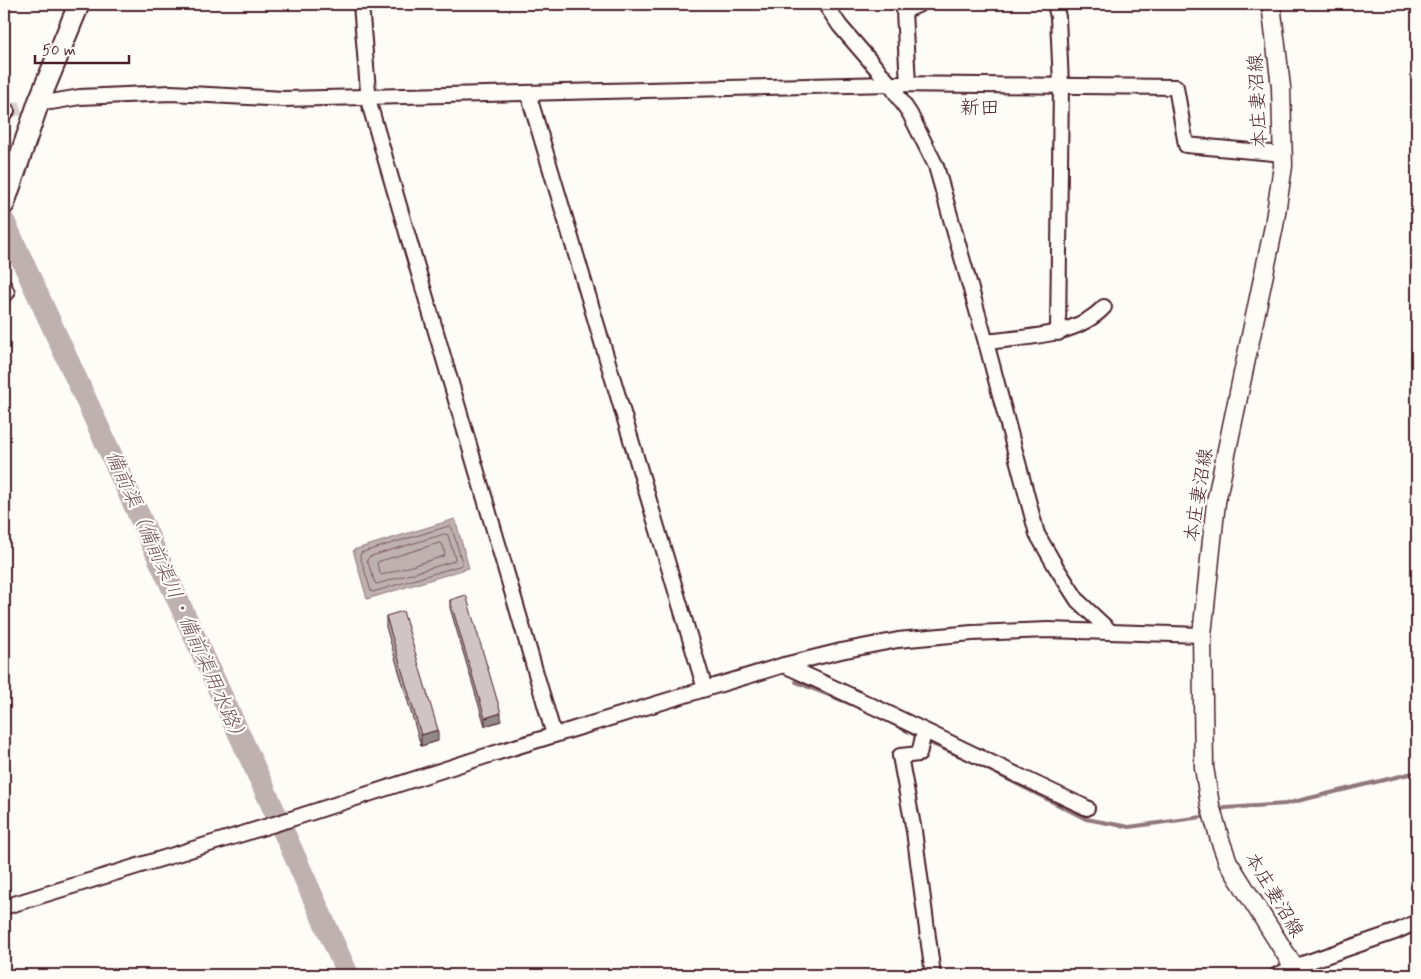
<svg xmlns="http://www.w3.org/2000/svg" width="1421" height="979" viewBox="0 0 1421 979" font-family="Mynerve,'Klee One',sans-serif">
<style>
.water{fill:#c0b1b1;stroke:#91777b}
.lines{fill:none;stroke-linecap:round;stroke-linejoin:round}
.shore{stroke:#795961;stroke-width:1}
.stream{stroke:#91777b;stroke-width:4}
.river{stroke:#c0b1b1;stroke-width:22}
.minor-tunnel{stroke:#d9d0ce;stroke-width:14;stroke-dasharray:14 7;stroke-linecap:butt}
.minor-casing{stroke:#4a1f2b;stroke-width:18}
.major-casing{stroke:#4a1f2b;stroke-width:21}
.highway-casing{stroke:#4a1f2b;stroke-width:24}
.minor{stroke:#fdfcf7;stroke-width:14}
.major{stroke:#fdfcf7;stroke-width:18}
.highway{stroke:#fdfcf7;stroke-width:20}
.wall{fill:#b3a9a9;stroke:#4a1f2b}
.shaded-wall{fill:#928a89;stroke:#4a1f2b}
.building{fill:#d0c5c4;stroke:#4a1f2b}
.labels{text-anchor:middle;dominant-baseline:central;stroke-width:4.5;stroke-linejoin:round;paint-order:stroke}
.street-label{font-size:19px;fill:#4a1f2b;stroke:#fdfcf7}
.neighbourhood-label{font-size:20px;fill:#4a1f2b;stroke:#fdfcf7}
.water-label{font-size:20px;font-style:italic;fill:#73525a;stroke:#fdfcf7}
</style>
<rect width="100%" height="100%" fill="#fdfcf7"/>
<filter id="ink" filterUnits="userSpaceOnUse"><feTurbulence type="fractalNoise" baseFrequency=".02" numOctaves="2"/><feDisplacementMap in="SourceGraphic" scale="10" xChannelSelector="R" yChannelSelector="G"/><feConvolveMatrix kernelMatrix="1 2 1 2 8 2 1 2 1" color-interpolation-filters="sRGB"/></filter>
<g filter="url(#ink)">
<path class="water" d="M455 519 469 568 367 599 353 550Z"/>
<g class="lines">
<g class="shore">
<path d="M450 526 452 528 462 562V565L373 592 371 591 360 556 361 553Z"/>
<path d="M445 534 448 535 455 558 454 561 377 584 375 583 367 560 369 557Z"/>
<path d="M440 543 443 545 445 554 444 556 382 575 380 573 377 564 378 562Z"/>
</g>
<g class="stream">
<path d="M796 682 863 709"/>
<path d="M874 714 919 737"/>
<path d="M925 741 976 763 1086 819 1129 827 1202 817 1208 814"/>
<path d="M1217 811 1225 808 1285 804 1417 772"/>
</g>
<path class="river" d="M4 221 269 799 348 975"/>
<path class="minor-tunnel" d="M7 111 45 103"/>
<defs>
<g id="minor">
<path d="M361 4 369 103 554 735"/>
<path d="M825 4 840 26 890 84 910 114 936 166 987 346 1037 534 1056 567 1078 601 1111 632"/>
<path d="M1055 4 1058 17 1061 85 1058 333"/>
<path d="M908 84 904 11 920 4"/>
<path d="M528 93 705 689"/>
<path d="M51 102 80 97 171 93 284 99 890 84 1176 87 1186 145 1283 154"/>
<path d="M4 113 7 111"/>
<path d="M4 286 7 293"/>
<path d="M986 342C1024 337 1076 337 1104 307"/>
<path d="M784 665C886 711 986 761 1087 808"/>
<path d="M924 732 919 754 900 756 914 831 933 975"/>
<path d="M4 907 294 818 489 755 705 689 784 665 841 651 898 640 972 633 1048 630 1202 635"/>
<path d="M1277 975 1305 963 1395 932 1417 922"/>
</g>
<path id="major" d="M1271 4 1281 87 1283 166 1274 226 1216 502 1202 635 1204 767 1210 805 1220 840 1228 862 1299 975"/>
<path id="highway" d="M4 204 39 101 79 4"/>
</defs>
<use href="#minor" class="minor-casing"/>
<use href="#major" class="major-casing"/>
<use href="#highway" class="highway-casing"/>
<use href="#minor" class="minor"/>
<use href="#major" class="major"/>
<use href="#highway" class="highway"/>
</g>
<g class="wall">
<path d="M450 600 501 721 485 726 450 608Z"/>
<path d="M386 616 438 741 421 746 386 627Z"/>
</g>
<g class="shaded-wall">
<path d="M501 713V721L485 726V718Z"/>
<path d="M438 730V741L421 746V735Z"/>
</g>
<g class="building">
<path d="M466 595 501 713 485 718 450 600Z"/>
<path d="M403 611 438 730 421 735 386 616Z"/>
</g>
</g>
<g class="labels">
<g class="street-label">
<text transform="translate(1258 101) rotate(-93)">本庄妻沼線</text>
<text transform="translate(1199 495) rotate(-81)">本庄妻沼線</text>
<text transform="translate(1274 895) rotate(59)">本庄妻沼線</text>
</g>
<g class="neighbourhood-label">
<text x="980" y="108">新田</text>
</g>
<g class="water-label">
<text transform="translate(176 598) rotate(66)">備前渠（備前渠川・備前渠用水路）</text>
</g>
</g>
<rect width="1421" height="979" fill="none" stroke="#fdfcf7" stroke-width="20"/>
<rect x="10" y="10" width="1401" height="959" fill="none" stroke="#4a1f2b" stroke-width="2" filter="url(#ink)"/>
<path d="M35 55v8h94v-8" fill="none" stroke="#4a1f2b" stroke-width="2.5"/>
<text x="42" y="55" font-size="15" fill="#4a1f2b" stroke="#fdfcf7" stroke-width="4" paint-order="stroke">50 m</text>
</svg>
